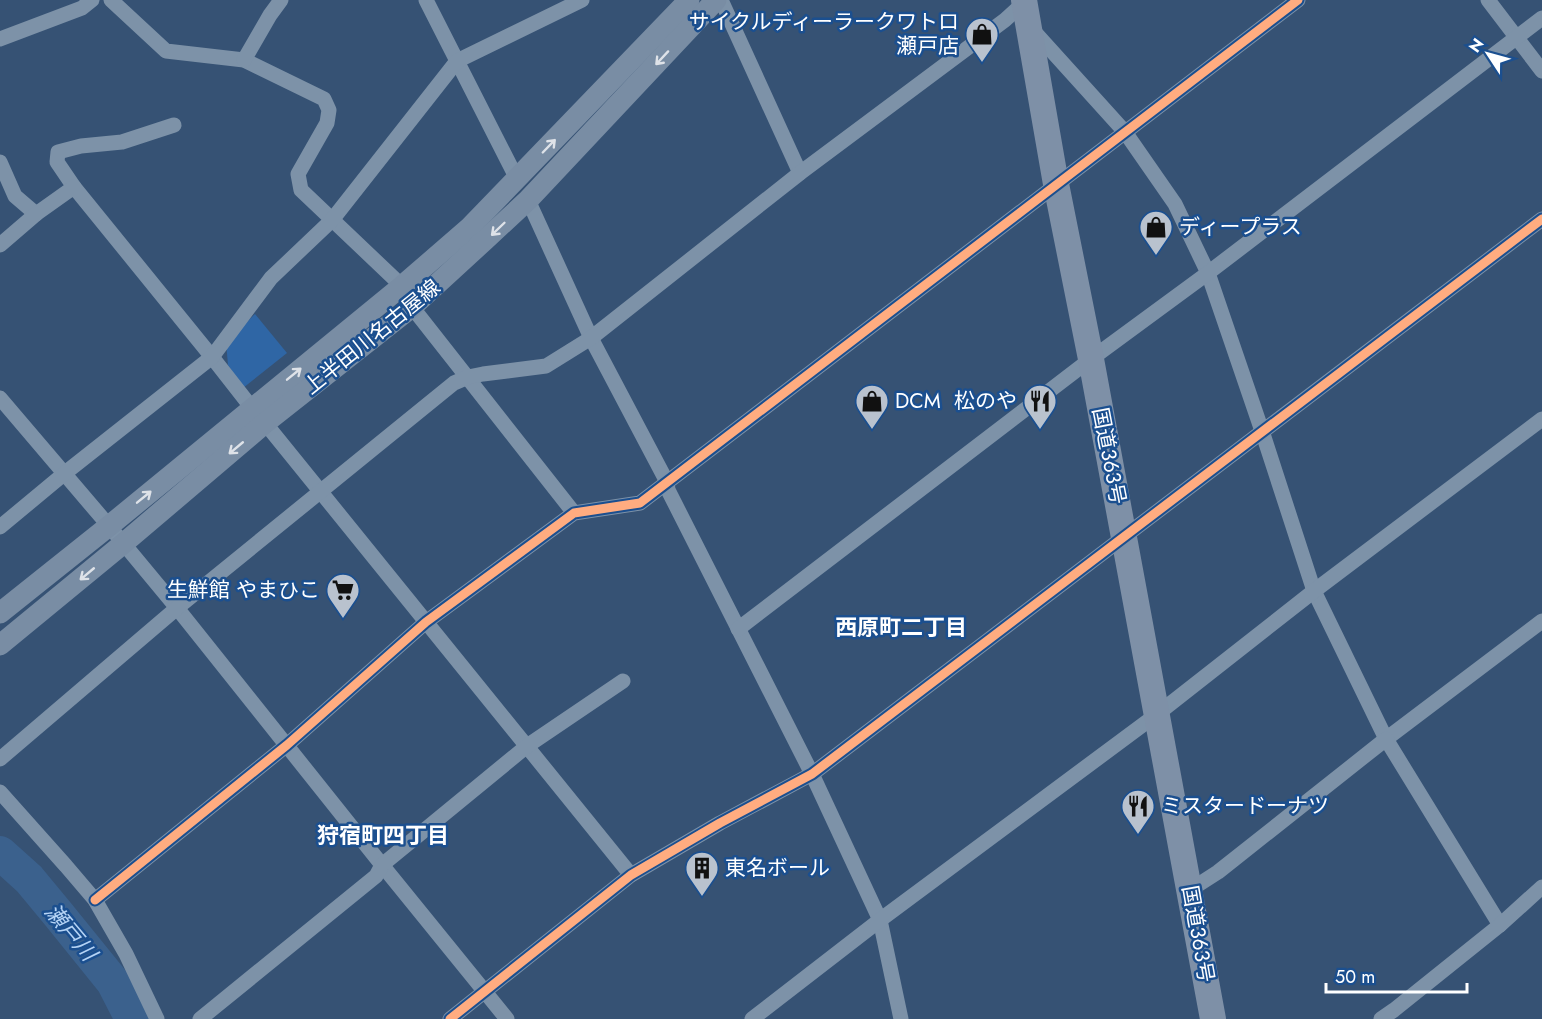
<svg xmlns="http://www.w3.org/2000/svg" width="1542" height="1019" viewBox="0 0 1542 1019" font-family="Jost,'Noto Sans JP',sans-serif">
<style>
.green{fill:#2f66a5}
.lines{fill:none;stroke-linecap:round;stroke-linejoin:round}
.river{stroke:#3b618d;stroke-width:34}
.minor{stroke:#7d92a8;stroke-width:15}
.secondary{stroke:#798da4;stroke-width:21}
.trunk{stroke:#7e90a7;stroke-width:26}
.cycleway-casing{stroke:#1b4f8f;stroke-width:13}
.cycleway{stroke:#ffac80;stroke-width:9}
.oneway{stroke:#dee2e8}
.labels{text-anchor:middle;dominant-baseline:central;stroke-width:5;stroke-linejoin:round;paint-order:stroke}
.poi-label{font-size:21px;fill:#fff;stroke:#1b4f8f;text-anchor:start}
.street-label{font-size:21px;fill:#fff;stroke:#1b4f8f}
.neighbourhood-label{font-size:22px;font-weight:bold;fill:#fff;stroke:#1b4f8f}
.water-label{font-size:22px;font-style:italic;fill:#b5d3f5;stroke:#1b4f8f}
</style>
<rect width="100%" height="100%" fill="#365274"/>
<path class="green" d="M255 314 287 353 243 388 228 365 226 342Z"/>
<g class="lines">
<path class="river" d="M0 853 29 879 58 914 113 982 132 1019"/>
<g class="minor">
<path d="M111 0 166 51 244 60 324 99 329 110 327 123 298 174 301 190 402 286"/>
<path d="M426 0 517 179"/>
<path d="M721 0 800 173"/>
<path d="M1488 0 1542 71"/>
<path d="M1031 28 1125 132 1175 204 1208 273 1262 431 1314 591 1386 739 1542 621"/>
<path d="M0 39 82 8 92 0"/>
<path d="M244 60 270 15 281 0"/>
<path d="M0 162 15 196 36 214"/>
<path d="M74 187 57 162 58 152 81 146 122 142 174 125"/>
<path d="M528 200 591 338 667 482 668 490 812 774 880 920 901 1019"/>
<path d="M0 245 36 214 74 187 212 357 252 408"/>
<path d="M412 307 574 513"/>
<path d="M0 398 109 526 177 608 382 865 507 1019"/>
<path d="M265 423 631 875"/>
<path d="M0 527 65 473 212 357 271 278 332 220 457 61 582 0"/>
<path d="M738 629 1091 359 1208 273 1542 18"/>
<path d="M0 759 177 608 454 383 468 377 483 374 546 366 591 338 800 173 1005 20 1027 0"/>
<path d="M0 792 66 866 95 900 126 954 157 1019"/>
<path d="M1190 890 1218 872 1386 739 1500 925"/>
<path d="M95 900 287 745 426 622 574 513 640 503 1298 0"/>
<path d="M200 1019 376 876 382 865 527 746 623 681"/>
<path d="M450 1019 631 875 720 823 812 774 1542 219"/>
<path d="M752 1019 880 920 1156 715 1314 591 1542 419"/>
<path d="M1381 1019 1394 1010 1500 925 1542 887"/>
</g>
<g class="secondary">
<path d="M0 613 109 526 402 286 469 228 689 0"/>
<path d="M0 645 124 543 265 423 412 307 485 240 528 200 716 0"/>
</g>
<path class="trunk" d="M1024 0 1056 184 1091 359 1213 1019"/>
<defs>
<g id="cycleway">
<path d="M95 900 287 745 426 622 574 513 640 503 1298 0"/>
<path d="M450 1019 631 875 720 823 812 774 1542 219"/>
</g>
</defs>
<use href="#cycleway" class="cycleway-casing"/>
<use href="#cycleway" class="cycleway"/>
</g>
<defs><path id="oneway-shaft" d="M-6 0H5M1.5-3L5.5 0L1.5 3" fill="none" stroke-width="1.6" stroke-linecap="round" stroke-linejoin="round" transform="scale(1.5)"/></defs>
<g class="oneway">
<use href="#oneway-shaft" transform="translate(662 58) rotate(133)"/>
<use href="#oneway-shaft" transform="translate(549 146) rotate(-46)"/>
<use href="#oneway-shaft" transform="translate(498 229) rotate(136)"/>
<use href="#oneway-shaft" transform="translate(294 374) rotate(-39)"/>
<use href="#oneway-shaft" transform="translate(236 448) rotate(140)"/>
<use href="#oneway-shaft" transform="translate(144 497) rotate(-39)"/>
<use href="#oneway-shaft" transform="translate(87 574) rotate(140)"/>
</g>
<defs>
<symbol id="shop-pin" viewBox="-11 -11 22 30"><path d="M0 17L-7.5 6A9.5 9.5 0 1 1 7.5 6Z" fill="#b9c2ce" stroke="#1b4f8f"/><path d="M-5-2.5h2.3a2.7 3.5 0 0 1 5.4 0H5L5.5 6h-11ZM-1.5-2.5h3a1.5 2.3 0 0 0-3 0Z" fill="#111"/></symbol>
<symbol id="restaurant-pin" viewBox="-11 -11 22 30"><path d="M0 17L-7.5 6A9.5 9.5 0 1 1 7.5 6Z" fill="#b9c2ce" stroke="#1b4f8f"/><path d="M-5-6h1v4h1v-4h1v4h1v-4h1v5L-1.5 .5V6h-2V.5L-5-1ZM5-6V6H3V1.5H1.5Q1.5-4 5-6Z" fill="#111"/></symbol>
<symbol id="supermarket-pin" viewBox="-11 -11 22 30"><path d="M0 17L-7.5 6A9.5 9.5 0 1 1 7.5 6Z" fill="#b9c2ce" stroke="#1b4f8f"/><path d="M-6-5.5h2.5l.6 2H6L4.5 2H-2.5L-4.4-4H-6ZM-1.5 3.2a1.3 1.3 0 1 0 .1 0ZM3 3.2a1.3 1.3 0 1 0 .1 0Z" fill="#111"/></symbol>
<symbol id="building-pin" viewBox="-11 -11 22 30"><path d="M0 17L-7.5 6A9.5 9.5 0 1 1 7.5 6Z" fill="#b9c2ce" stroke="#1b4f8f"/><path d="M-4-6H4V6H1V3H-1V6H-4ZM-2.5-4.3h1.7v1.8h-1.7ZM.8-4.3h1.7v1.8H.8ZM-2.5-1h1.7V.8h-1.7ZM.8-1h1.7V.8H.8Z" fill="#111"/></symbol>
</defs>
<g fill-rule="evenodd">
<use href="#shop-pin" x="963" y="15" width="38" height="52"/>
<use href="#shop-pin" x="1137" y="208" width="38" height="52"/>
<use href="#shop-pin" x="853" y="382" width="38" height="52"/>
<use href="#restaurant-pin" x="1021" y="382" width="38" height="52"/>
<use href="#supermarket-pin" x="324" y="571" width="38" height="52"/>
<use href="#restaurant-pin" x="1119" y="787" width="38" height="52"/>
<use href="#building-pin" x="683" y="849" width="38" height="52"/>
</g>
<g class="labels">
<g class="poi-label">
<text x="959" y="22" text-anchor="end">サイクルディーラークワトロ<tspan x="959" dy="24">瀬戸店</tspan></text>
<text x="1179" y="227">ディープラス</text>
<text x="895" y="401">DCM</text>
<text x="1017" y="401" text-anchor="end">松のや</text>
<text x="320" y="590" text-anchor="end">生鮮館 やまひこ</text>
<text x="1161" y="806">ミスタードーナツ</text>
<text x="725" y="868">東名ボール</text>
</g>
<g class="street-label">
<text transform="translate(372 337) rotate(-39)">上半田川名古屋線</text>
<text transform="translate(1109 456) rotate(79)">国道363号</text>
<text transform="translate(1198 934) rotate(80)">国道363号</text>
</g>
<g class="neighbourhood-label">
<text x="901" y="627">西原町二丁目</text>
<text x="383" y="835">狩宿町四丁目</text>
</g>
<g class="water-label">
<text transform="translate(71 932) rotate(50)">瀬戸川</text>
</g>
</g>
<g transform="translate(1488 54) rotate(306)" stroke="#1b4f8f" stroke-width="4.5" paint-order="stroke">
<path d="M0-4.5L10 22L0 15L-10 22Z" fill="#ffffff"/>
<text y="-9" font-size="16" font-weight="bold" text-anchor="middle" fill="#ffffff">N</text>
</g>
<path d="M1326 983v9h141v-9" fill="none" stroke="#ffffff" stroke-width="3"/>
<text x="1335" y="983" font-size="18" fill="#ffffff" stroke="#1b4f8f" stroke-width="4.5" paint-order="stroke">50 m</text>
</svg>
